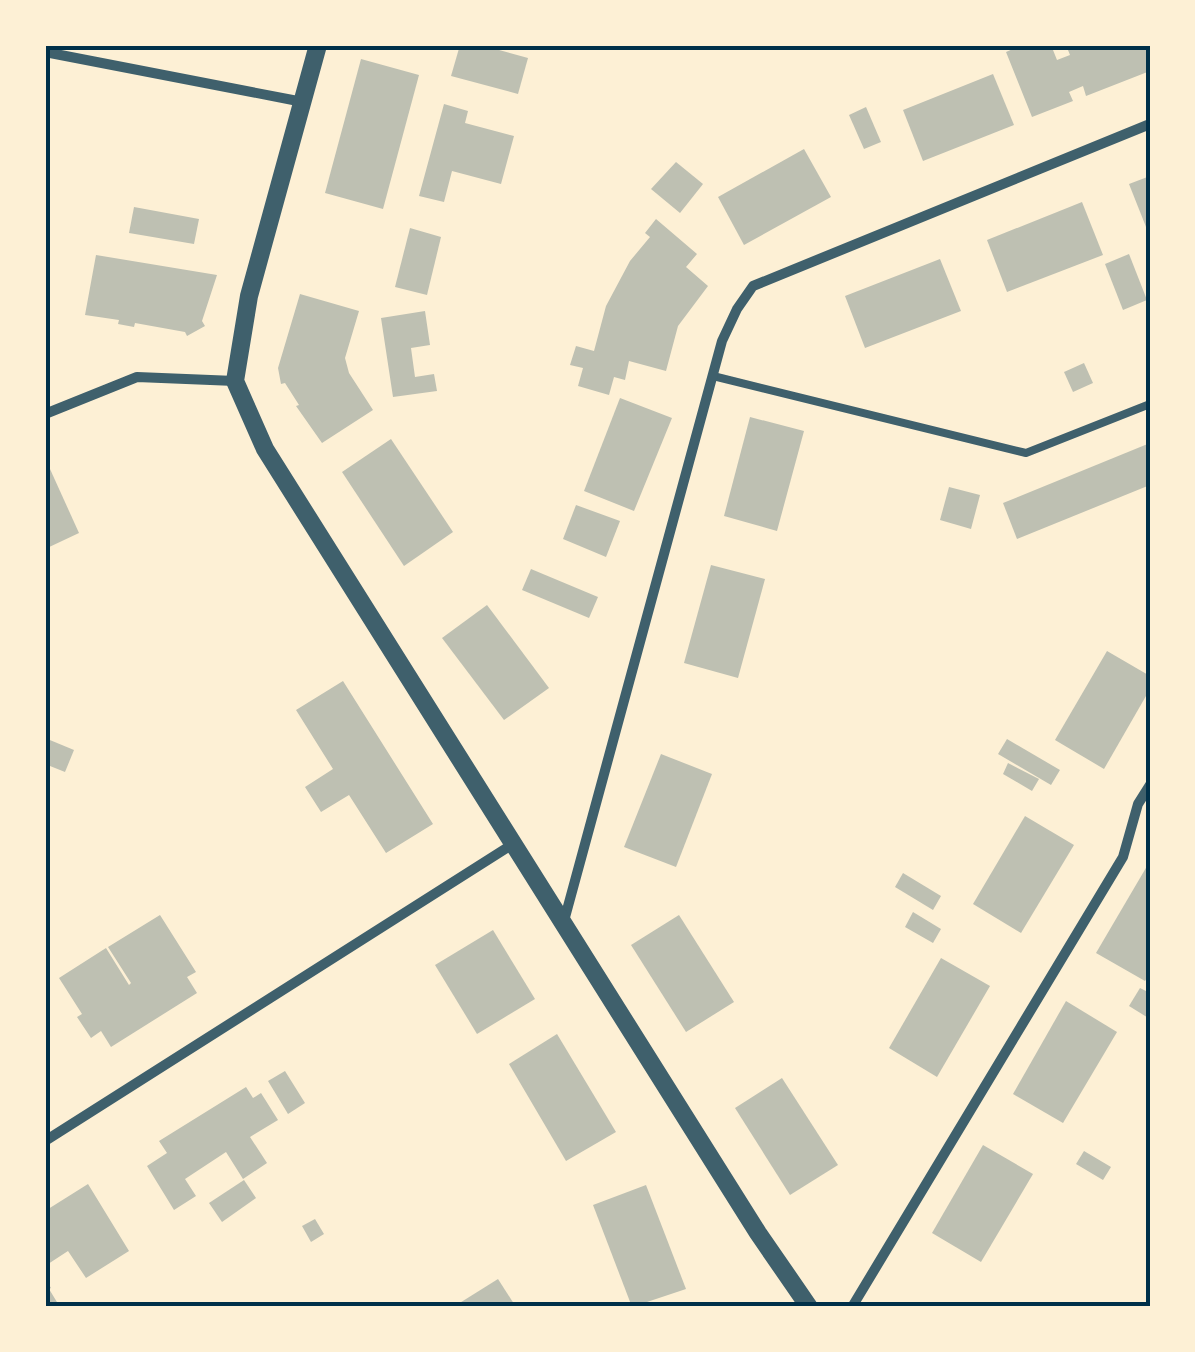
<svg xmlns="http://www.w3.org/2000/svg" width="1195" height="1352" viewBox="0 0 1195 1352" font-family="'Golos Text',sans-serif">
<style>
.building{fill:#bec0b2}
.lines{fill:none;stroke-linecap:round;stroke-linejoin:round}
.service{stroke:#3f606c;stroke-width:8}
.minor{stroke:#3f606c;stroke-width:10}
.tertiary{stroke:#3f606c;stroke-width:18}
.neatline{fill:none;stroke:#003049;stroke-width:4}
</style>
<rect width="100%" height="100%" fill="#fdf0d5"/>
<g class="building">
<path d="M460 45H481L528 58 518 94 451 76Z"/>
<path d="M1022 45H1051L1057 60 1070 55 1066 45H1150V71L1086 96 1083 86 1069 92 1073 101 1032 117 1006 52Z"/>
<path d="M361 59 419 75 383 209 325 193Z"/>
<path d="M993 74 1014 125 923 161 903 110Z"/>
<path d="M444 104 468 111 465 123 514 136 501 184 452 171 444 202 419 196Z"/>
<path d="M866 107 881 142 864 149 849 115Z"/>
<path d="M804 149 831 197 744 245 718 197Z"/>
<path d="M676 162 703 184 680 213 651 189Z"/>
<path d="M1150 176V237L1129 184Z"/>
<path d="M1082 202 1103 255 1007 292 987 240Z"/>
<path d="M134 207 199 219 194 244 129 233Z"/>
<path d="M656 219 697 254 686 267 708 286 678 326 666 371 629 361 625 380 614 377 609 395 578 386 583 368 570 365 576 346 594 351 606 306 630 261 650 237 645 233Z"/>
<path d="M410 228 441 237 427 295 395 287Z"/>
<path d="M1129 254 1147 300 1123 310 1105 264Z"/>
<path d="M96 255 217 275 202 321 205 326 187 336 185 332 135 323 134 327 118 324 119 320 85 315Z"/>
<path d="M940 259 961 311 865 348 845 296Z"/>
<path d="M300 294 359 311 345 358 349 373 373 410 322 443 296 406 299 405 285 383 281 384 278 368Z"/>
<path d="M425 311 430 345 411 348 415 377 434 374 437 391 393 397 381 318Z"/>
<path d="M1084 363 1093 383 1073 392 1064 372Z"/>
<path d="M620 398 672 418 634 511 584 491Z"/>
<path d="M750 417 804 431 777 531 724 516Z"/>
<path d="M391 439 453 532 404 566 342 472Z"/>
<path d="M1150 443V485L1017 539 1003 503Z"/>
<path d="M45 458 79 533 45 549Z"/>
<path d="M949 487 980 495 971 529 940 520Z"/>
<path d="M576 505 620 521 606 557 563 539Z"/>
<path d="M711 565 765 579 738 678 684 663Z"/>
<path d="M531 569 598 597 589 618 522 590Z"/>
<path d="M487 605 549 688 504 720 442 638Z"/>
<path d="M1107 651 1150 676V689L1104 769 1055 740Z"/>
<path d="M343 681 433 824 386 853 349 795 321 812 305 787 333 769 296 710Z"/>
<path d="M45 738 74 750 65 772 45 764Z"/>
<path d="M1007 739 1060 770 1051 785 998 754Z"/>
<path d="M661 754 712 774 676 867 624 847Z"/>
<path d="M1008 763 1039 779 1032 791 1003 774Z"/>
<path d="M1025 816 1074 845 1021 933 973 904Z"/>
<path d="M1150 861V973L1145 981 1096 953Z"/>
<path d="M903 873 941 896 933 910 895 887Z"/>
<path d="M913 912 941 929 933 943 905 927Z"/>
<path d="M160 915 196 972 187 977 197 993 111 1047 101 1031 91 1038 77 1017 82 1014 59 978 106 948 129 985 131 983 108 947Z"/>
<path d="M679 915 734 1002 686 1032 631 945Z"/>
<path d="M493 930 535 999 477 1034 435 965Z"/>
<path d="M941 958 990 986 937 1077 889 1048Z"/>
<path d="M1140 988 1150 993V1019L1129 1006Z"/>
<path d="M1066 1001 1117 1032 1063 1123 1013 1094Z"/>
<path d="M557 1034 616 1132 566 1161 509 1064Z"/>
<path d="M285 1071 305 1103 288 1114 268 1081Z"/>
<path d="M782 1078 838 1165 790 1195 735 1108Z"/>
<path d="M246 1087 253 1098 261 1093 278 1120 250 1137 267 1163 243 1179 226 1152 185 1179 196 1196 174 1210 147 1166 167 1153 159 1141Z"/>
<path d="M983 1145 1033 1174 981 1262 932 1233Z"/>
<path d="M1084 1151 1111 1167 1103 1180 1076 1164Z"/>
<path d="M244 1180 256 1198 222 1222 209 1203Z"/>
<path d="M88 1184 129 1251 86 1278 68 1251 45 1266V1211Z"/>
<path d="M646 1185 686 1289 632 1307 593 1205Z"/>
<path d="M315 1219 324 1234 311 1242 302 1226Z"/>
<path d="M45 1278 51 1288 49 1289 60 1307H45Z"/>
<path d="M498 1279 516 1307H459L458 1304Z"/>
</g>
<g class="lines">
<path class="service" d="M713 376 1026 453 1150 404"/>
<g class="minor">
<path d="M45 52 303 102"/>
<path d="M45 414 137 377 235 381"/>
<path d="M564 921 722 341 737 309 753 286 1150 124"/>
<path d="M45 1141 513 844"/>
<path d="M852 1307 1123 857 1138 804 1150 785"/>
</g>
<path class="tertiary" d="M318 45 249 296 235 381 265 449 758 1233 809 1307"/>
</g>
<rect width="1195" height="1352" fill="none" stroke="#fdf0d5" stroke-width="95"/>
<rect x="48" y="48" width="1100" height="1256" class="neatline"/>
</svg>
